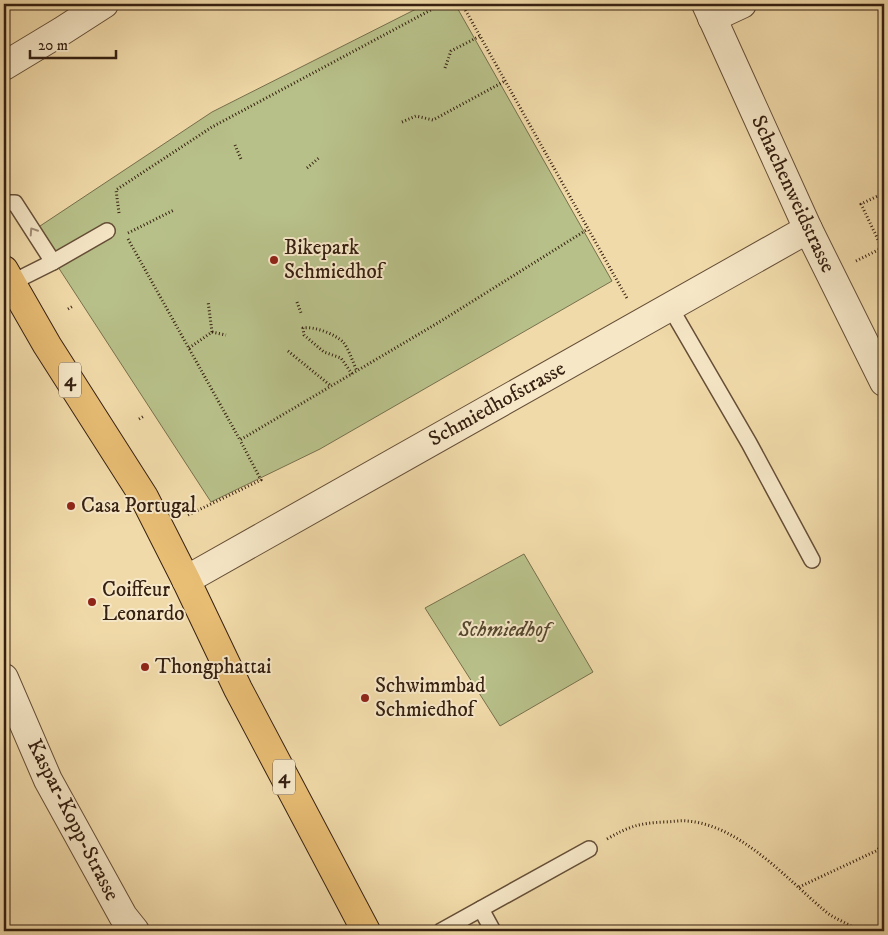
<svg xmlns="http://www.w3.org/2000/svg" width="888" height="935" viewBox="0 0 888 935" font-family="'IM FELL DW Pica',serif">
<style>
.green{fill:#b8c089;stroke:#77704d}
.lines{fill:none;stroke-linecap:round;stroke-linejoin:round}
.service-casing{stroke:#654e37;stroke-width:18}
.minor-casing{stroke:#654e37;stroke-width:30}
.primary-casing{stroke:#362011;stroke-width:30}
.path{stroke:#362011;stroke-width:3;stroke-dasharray:1 2.5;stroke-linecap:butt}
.service{stroke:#f6e7c7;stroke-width:15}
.minor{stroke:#f6e7c7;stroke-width:28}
.primary{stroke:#e8bd74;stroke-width:28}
.oneway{stroke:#a08d75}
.poi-dot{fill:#8f2418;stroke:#f6e7c7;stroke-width:2}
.labels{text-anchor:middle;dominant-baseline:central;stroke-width:4;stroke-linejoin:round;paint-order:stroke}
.shield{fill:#f6e7c7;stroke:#705c48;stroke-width:1}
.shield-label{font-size:20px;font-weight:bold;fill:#362011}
.street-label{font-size:21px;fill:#362011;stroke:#f6e7c7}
.poi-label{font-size:21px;fill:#362011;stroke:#f6e7c7;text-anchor:start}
.park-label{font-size:21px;font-style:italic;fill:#56482f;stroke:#f6e7c7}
</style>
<rect width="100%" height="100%" fill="#f1daa9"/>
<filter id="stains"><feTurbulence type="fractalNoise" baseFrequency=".004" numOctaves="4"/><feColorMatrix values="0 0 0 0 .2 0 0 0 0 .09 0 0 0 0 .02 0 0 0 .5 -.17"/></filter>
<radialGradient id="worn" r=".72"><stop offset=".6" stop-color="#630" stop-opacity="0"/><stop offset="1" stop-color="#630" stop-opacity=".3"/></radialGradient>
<g class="green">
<path d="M426 4H455L612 281 320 449 211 502 34 230 212 112Z"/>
<path d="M524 554 593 672 500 726 425 608Z"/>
</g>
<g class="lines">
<defs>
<g id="service">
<path d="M4 203H15L53 262 11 283"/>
<path d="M53 262 107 231"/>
<path d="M670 307 749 443 812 560"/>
<path d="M481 909 493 931"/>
<path d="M441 931 589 849"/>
</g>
<g id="minor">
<path d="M706 4 808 229 884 382"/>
<path d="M712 18 742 4"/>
<path d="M4 66 62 31 104 4"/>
<path d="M186 580 808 229"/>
<path d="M4 678 48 780 123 916 135 931"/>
</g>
<path id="primary" d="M4 270 47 345 144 497 186 580 238 689 366 931"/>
</defs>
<use href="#service" class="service-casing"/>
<use href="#minor" class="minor-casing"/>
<use href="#primary" class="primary-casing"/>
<g class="path">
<path d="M462 4 628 300"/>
<path d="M445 68 451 51 480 36"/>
<path d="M402 122 416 116 433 120 505 81"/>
<path d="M235 145 241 159"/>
<path d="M307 168 320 157"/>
<path d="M119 213 116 190 212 127 442 4"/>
<path d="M128 233 174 210"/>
<path d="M128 239 240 440 441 321 588 229"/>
<path d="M856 261 882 248 861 204 884 193"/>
<path d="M297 302 301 313"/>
<path d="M68 309 73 306"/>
<path d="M212 332 226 335"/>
<path d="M189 348 212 332 208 301"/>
<path d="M288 351 331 386"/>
<path d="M352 374 341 358 324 352 304 335 303 328C314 326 335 334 343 342 349 349 353 363 357 371"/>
<path d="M139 419 144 416"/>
<path d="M188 515 261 480 240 440"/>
<path d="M607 839C628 827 639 823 664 822 672 822 680 820 687 821 740 825 787 879 825 911 835 920 848 922 857 931"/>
<path d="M799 887 876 851 884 844"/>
</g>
<use href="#service" class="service"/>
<use href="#minor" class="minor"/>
<use href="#primary" class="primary"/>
</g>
<defs><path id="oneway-chevron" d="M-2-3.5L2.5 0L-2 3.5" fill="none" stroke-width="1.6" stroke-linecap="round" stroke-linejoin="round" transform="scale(1.25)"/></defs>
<use class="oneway" href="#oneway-chevron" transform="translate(33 231) rotate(-123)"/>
<g class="poi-dot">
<circle cx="274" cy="260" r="5"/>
<circle cx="71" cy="506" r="5"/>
<circle cx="92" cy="602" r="5"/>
<circle cx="145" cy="667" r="5"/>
<circle cx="365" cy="698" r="5"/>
</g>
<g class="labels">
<g class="shield">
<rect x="59" y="362.5" width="22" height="35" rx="4"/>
<rect x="273" y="759.5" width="22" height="35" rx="4"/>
</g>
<g class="shield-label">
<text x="70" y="380">4</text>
<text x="284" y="777">4</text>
</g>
<g class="street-label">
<text transform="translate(793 194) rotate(65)">Schachenweidstrasse</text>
<text transform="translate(497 404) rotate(-29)">Schmiedhofstrasse</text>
<text transform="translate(73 820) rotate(63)">Kaspar-Kopp-Strasse</text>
</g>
<g class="poi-label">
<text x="284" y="248">Bikepark<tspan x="284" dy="24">Schmiedhof</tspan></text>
<text x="81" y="506">Casa Portugal</text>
<text x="102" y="590">Coiffeur<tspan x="102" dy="24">Leonardo</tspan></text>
<text x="155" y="667">Thongphattai</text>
<text x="375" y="686">Schwimmbad<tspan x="375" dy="24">Schmiedhof</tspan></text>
</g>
<g class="park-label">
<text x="504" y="630">Schmiedhof</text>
</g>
</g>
<rect width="888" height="935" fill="none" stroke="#f1daa9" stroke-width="20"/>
<rect x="5" y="5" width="878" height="925" fill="none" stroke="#362011" stroke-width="2.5"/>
<rect x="10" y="10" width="868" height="915" fill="none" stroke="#362011"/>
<path d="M30 50v8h86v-8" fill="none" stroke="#362011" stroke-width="2.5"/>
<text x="38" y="50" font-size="15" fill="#362011" stroke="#f6e7c7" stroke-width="4" paint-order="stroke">20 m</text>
<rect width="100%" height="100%" filter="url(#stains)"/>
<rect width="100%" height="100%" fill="url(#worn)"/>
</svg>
